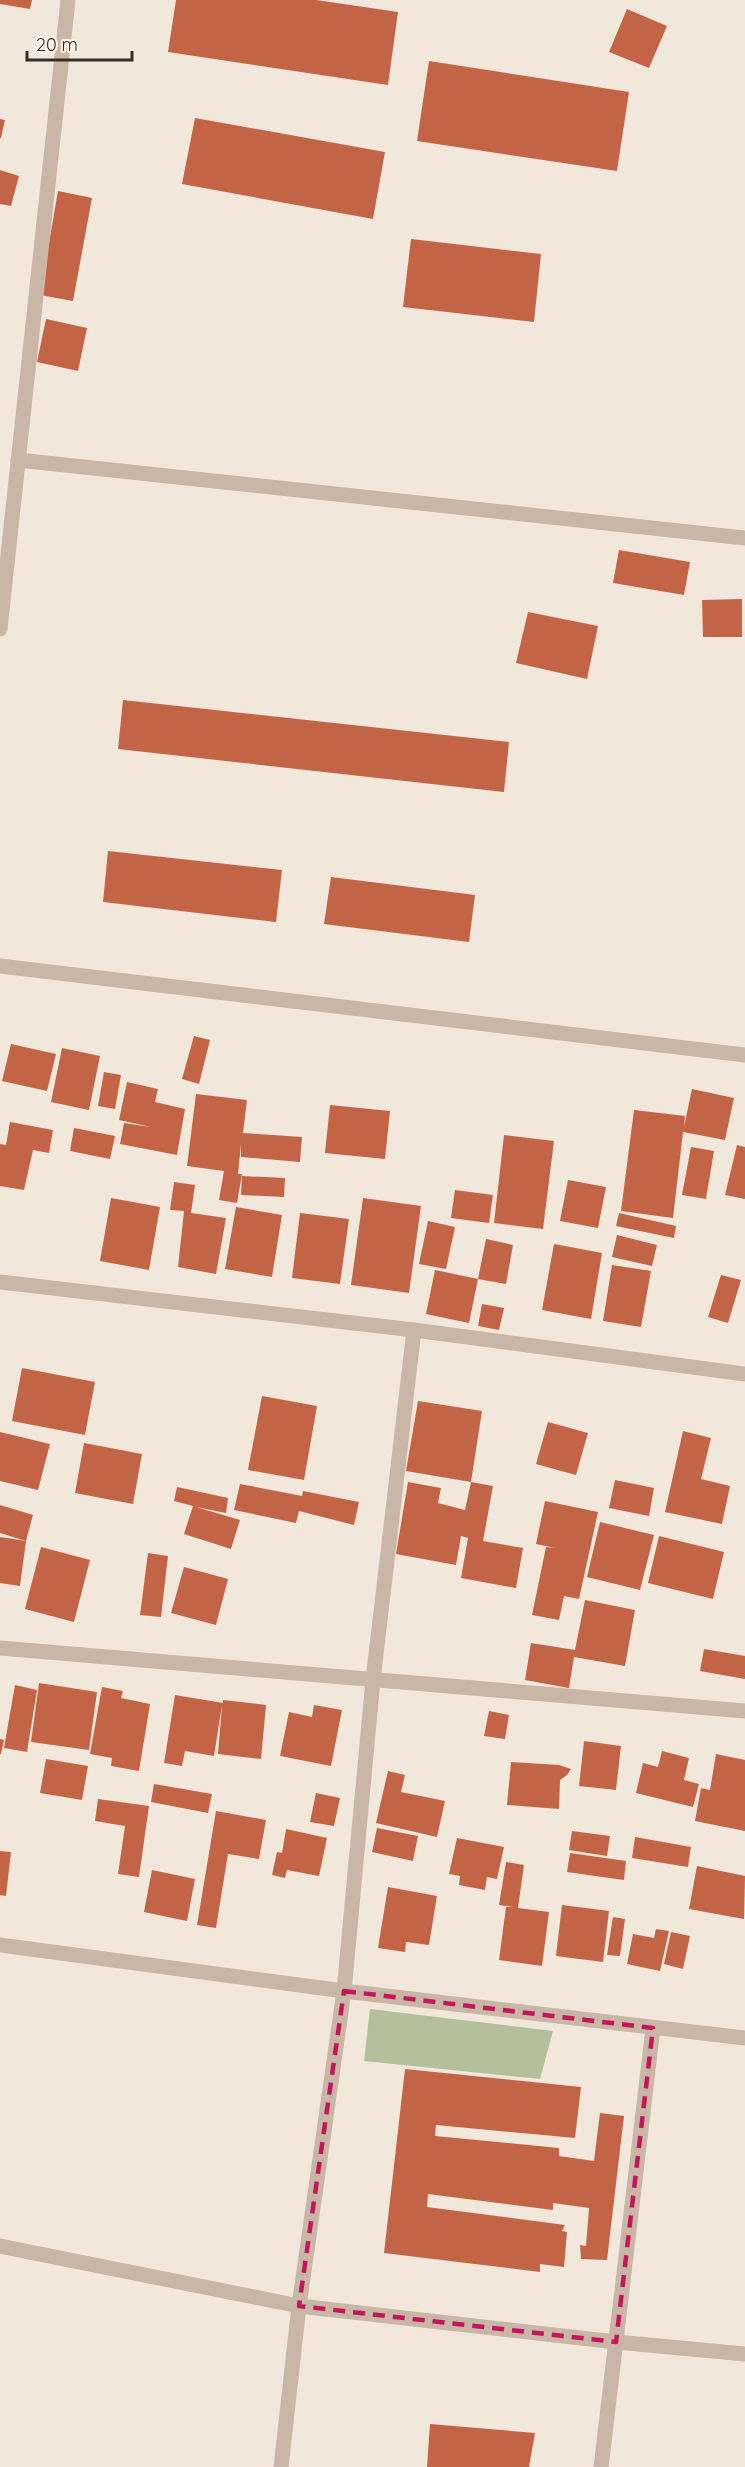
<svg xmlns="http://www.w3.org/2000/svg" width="745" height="2467" viewBox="0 0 745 2467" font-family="Quicksand,sans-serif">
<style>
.green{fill:#b4c09b}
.building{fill:#c46447}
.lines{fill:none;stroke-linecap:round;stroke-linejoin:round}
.street{stroke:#c9b6a7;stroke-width:15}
.marked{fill:none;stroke:#c2185b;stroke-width:4.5;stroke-dasharray:12 8;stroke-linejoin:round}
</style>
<rect width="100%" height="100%" fill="#f1e7db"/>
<path class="green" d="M370 2009 553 2031 540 2079 364 2061Z"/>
<g class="building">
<path d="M0 0H32L30 9 0 4Z"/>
<path d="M176 0H316L398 12 388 85 168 52Z"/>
<path d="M627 9 667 26 649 68 609 52Z"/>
<path d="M429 61 629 92 617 171 417 141Z"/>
<path d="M195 118 385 152 373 219 182 184Z"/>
<path d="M0 119 5 120 1 138H0Z"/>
<path d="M0 170 19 176 11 206 0 204Z"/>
<path d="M58 191 92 198 73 301 40 295Z"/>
<path d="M411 239 541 254 534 322 403 307Z"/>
<path d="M46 319 87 328 78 371 37 362Z"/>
<path d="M619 550 690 562 684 595 613 583Z"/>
<path d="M742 599V637H703L702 600Z"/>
<path d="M528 612 598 626 587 679 516 663Z"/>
<path d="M123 700 509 742 504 792 118 749Z"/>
<path d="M108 851 282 870 276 922 103 902Z"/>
<path d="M331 877 475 895 469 942 324 924Z"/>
<path d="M194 1036 210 1040 199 1084 182 1079Z"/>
<path d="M11 1044 56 1054 47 1091 2 1081Z"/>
<path d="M62 1048 100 1056 89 1110 51 1102Z"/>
<path d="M104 1072 121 1075 115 1109 98 1106Z"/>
<path d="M127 1082 158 1089 155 1102 185 1109 177 1155 120 1144 124 1123 151 1127 119 1120Z"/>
<path d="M692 1089 734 1098 725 1140 683 1132 673 1218 621 1211 634 1110 685 1116 684 1127Z"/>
<path d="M196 1094 247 1100 243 1133 302 1137 300 1162 241 1157V1144L238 1174H242L237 1203 219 1200 224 1171 187 1166Z"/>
<path d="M330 1105 390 1111 385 1159 325 1153Z"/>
<path d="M10 1122 53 1130 49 1153 33 1150 24 1190 0 1186V1144L6 1145Z"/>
<path d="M74 1128 115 1136 110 1159 70 1151Z"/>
<path d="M504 1135 554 1141 543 1229 494 1223Z"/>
<path d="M737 1145 745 1147V1199L725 1195Z"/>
<path d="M691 1147 714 1151 706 1199 682 1195Z"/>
<path d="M242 1176 285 1178 284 1197 241 1195Z"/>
<path d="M568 1180 606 1187 598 1228 560 1221Z"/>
<path d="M174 1182 195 1185 191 1213 226 1218 216 1274 178 1267 184 1211 170 1210Z"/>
<path d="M455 1190 493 1195 489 1223 451 1218Z"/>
<path d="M111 1198 160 1207 149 1270 100 1261Z"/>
<path d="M363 1198 421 1206 409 1293 351 1285Z"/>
<path d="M236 1207 282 1215 272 1277 225 1269Z"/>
<path d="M300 1213 349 1219 340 1284 292 1278Z"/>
<path d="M619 1213 676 1226 674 1238 616 1226Z"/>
<path d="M428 1221 455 1227 446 1269 419 1264Z"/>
<path d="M617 1235 657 1245 652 1266 612 1257Z"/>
<path d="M486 1239 513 1245 506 1284 478 1279Z"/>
<path d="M554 1244 602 1253 591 1319 542 1310Z"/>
<path d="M612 1265 651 1271 641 1327 603 1321Z"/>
<path d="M435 1270 478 1279 469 1323 426 1314Z"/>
<path d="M721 1275 741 1280 728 1323 708 1317Z"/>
<path d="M482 1304 504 1308 499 1330 478 1326Z"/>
<path d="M22 1368 95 1382 85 1435 12 1421Z"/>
<path d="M262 1396 317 1406 304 1480 248 1470Z"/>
<path d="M418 1401 482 1411 471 1482 493 1486 483 1541 523 1548 516 1588 461 1578 468 1538 461 1536 456 1565 396 1554 408 1482 441 1488 438 1503 465 1510 471 1482 406 1471Z"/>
<path d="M548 1422 588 1433 576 1475 536 1464Z"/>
<path d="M683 1431 711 1438 701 1479 730 1486 722 1524 665 1512Z"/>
<path d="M0 1432 50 1444 38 1490 0 1481Z"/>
<path d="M84 1443 142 1454 133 1504 75 1493Z"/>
<path d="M615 1480 654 1488 649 1516 609 1508Z"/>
<path d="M240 1484 302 1496 303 1491 359 1502 354 1525 299 1511 296 1523 234 1510Z"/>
<path d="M177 1487 228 1498 226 1513 196 1507 240 1520 231 1549 184 1534 193 1506 174 1501Z"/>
<path d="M545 1501 598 1512 579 1599 564 1596 559 1620 532 1615 546 1547 555 1548 536 1544Z"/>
<path d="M0 1505 33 1515 26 1541 0 1533Z"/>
<path d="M600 1522 654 1535 640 1590 587 1577Z"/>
<path d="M659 1536 724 1552 713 1599 648 1583Z"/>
<path d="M0 1537 26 1541 20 1586 0 1583Z"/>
<path d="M41 1547 90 1560 74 1622 25 1609Z"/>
<path d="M148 1553 168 1556 161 1617 140 1615Z"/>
<path d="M184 1567 228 1579 216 1625 171 1613Z"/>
<path d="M585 1600 635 1610 625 1666 574 1657 569 1688 525 1680 531 1643 575 1650Z"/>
<path d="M704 1649 745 1656V1679L700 1671Z"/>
<path d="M39 1683 97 1692 89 1750 31 1742Z"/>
<path d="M15 1685 37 1690 27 1752 4 1748Z"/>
<path d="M102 1687 123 1691 121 1698 150 1704 139 1771 111 1766 112 1758 90 1754Z"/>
<path d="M175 1695 223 1703V1700L266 1705 261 1759 218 1754 222 1705 214 1756 185 1751 182 1766 164 1763Z"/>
<path d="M314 1705 342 1710 331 1766 280 1756 289 1712 312 1717Z"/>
<path d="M489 1711 509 1715 505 1739 484 1736Z"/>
<path d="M0 1739 4 1740 1 1754H0Z"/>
<path d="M584 1741 621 1746 616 1790 579 1786Z"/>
<path d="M662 1751 689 1758 684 1780 699 1784 693 1807 636 1793 643 1763 658 1767Z"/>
<path d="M716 1754 745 1760V1831L695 1821 701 1788 710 1790Z"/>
<path d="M46 1759 88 1766 82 1800 40 1793Z"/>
<path d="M511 1762 559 1765 571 1769 567 1775 560 1780 559 1809 507 1805Z"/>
<path d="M388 1771 405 1775 401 1792 445 1801 437 1837 376 1823Z"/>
<path d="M154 1784 212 1794 208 1813 151 1802Z"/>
<path d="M316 1793 340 1798 334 1826 310 1822Z"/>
<path d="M98 1799 149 1806 139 1877 118 1874 125 1826 95 1821Z"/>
<path d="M216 1811 266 1820 259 1859 228 1854 216 1928 197 1925Z"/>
<path d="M377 1828 418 1836 413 1861 372 1852Z"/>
<path d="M286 1829 327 1838 319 1876 287 1870 285 1878 272 1875 277 1852 282 1853Z"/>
<path d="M572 1831 610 1836 607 1856 569 1850Z"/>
<path d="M635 1837 691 1847 688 1867 632 1858Z"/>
<path d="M457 1838 504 1847 497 1879 487 1877 485 1890 459 1885 460 1876 449 1874Z"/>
<path d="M0 1851 11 1852 6 1896 0 1895Z"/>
<path d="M570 1853 626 1861 624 1880 567 1872Z"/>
<path d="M506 1862 524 1865 518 1908 549 1912 542 1966 499 1960 506 1907H513L499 1905Z"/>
<path d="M697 1866 745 1876 744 1919 689 1909Z"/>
<path d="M152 1870 195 1879 187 1921 144 1912Z"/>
<path d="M388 1887 437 1896 429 1945 406 1942 405 1952 378 1948Z"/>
<path d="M562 1905 609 1911 603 1962 556 1956Z"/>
<path d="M613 1917 625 1919 620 1956 607 1955Z"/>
<path d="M656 1929 669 1931 660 1971 627 1964 633 1934 654 1938Z"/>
<path d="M671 1932 690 1936 683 1969 664 1964Z"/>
<path d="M405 2069 581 2087 575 2138 436 2125 435 2136 559 2148V2156L594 2161 600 2113 624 2116 607 2260 581 2259 580 2245 586 2246 589 2208 553 2203V2210L428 2194 427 2207 565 2225 562 2231 567 2232 564 2267 540 2264V2272L384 2253Z"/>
<path d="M430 2424 535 2433 529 2467H427Z"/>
</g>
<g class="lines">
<g class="street">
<path d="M18 460 745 538"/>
<path d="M0 629 68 0"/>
<path d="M0 966 745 1055"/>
<path d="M0 1282 414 1330 745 1374"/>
<path d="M0 1648 745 1711"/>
<path d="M0 1945 344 1991 745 2038"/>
<path d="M0 2246 299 2306 616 2342 745 2354"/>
<path d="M281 2467 299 2306 344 1991 373 1680 414 1330"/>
<path d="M601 2467 653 2028"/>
</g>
</g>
<path class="marked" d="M344 1991 653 2028 616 2342 299 2306Z"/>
<path d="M27 51v9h105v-9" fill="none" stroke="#362c28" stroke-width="3"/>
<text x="36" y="51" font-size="18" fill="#362c28" stroke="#f9f1e7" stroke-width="4.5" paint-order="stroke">20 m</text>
</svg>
